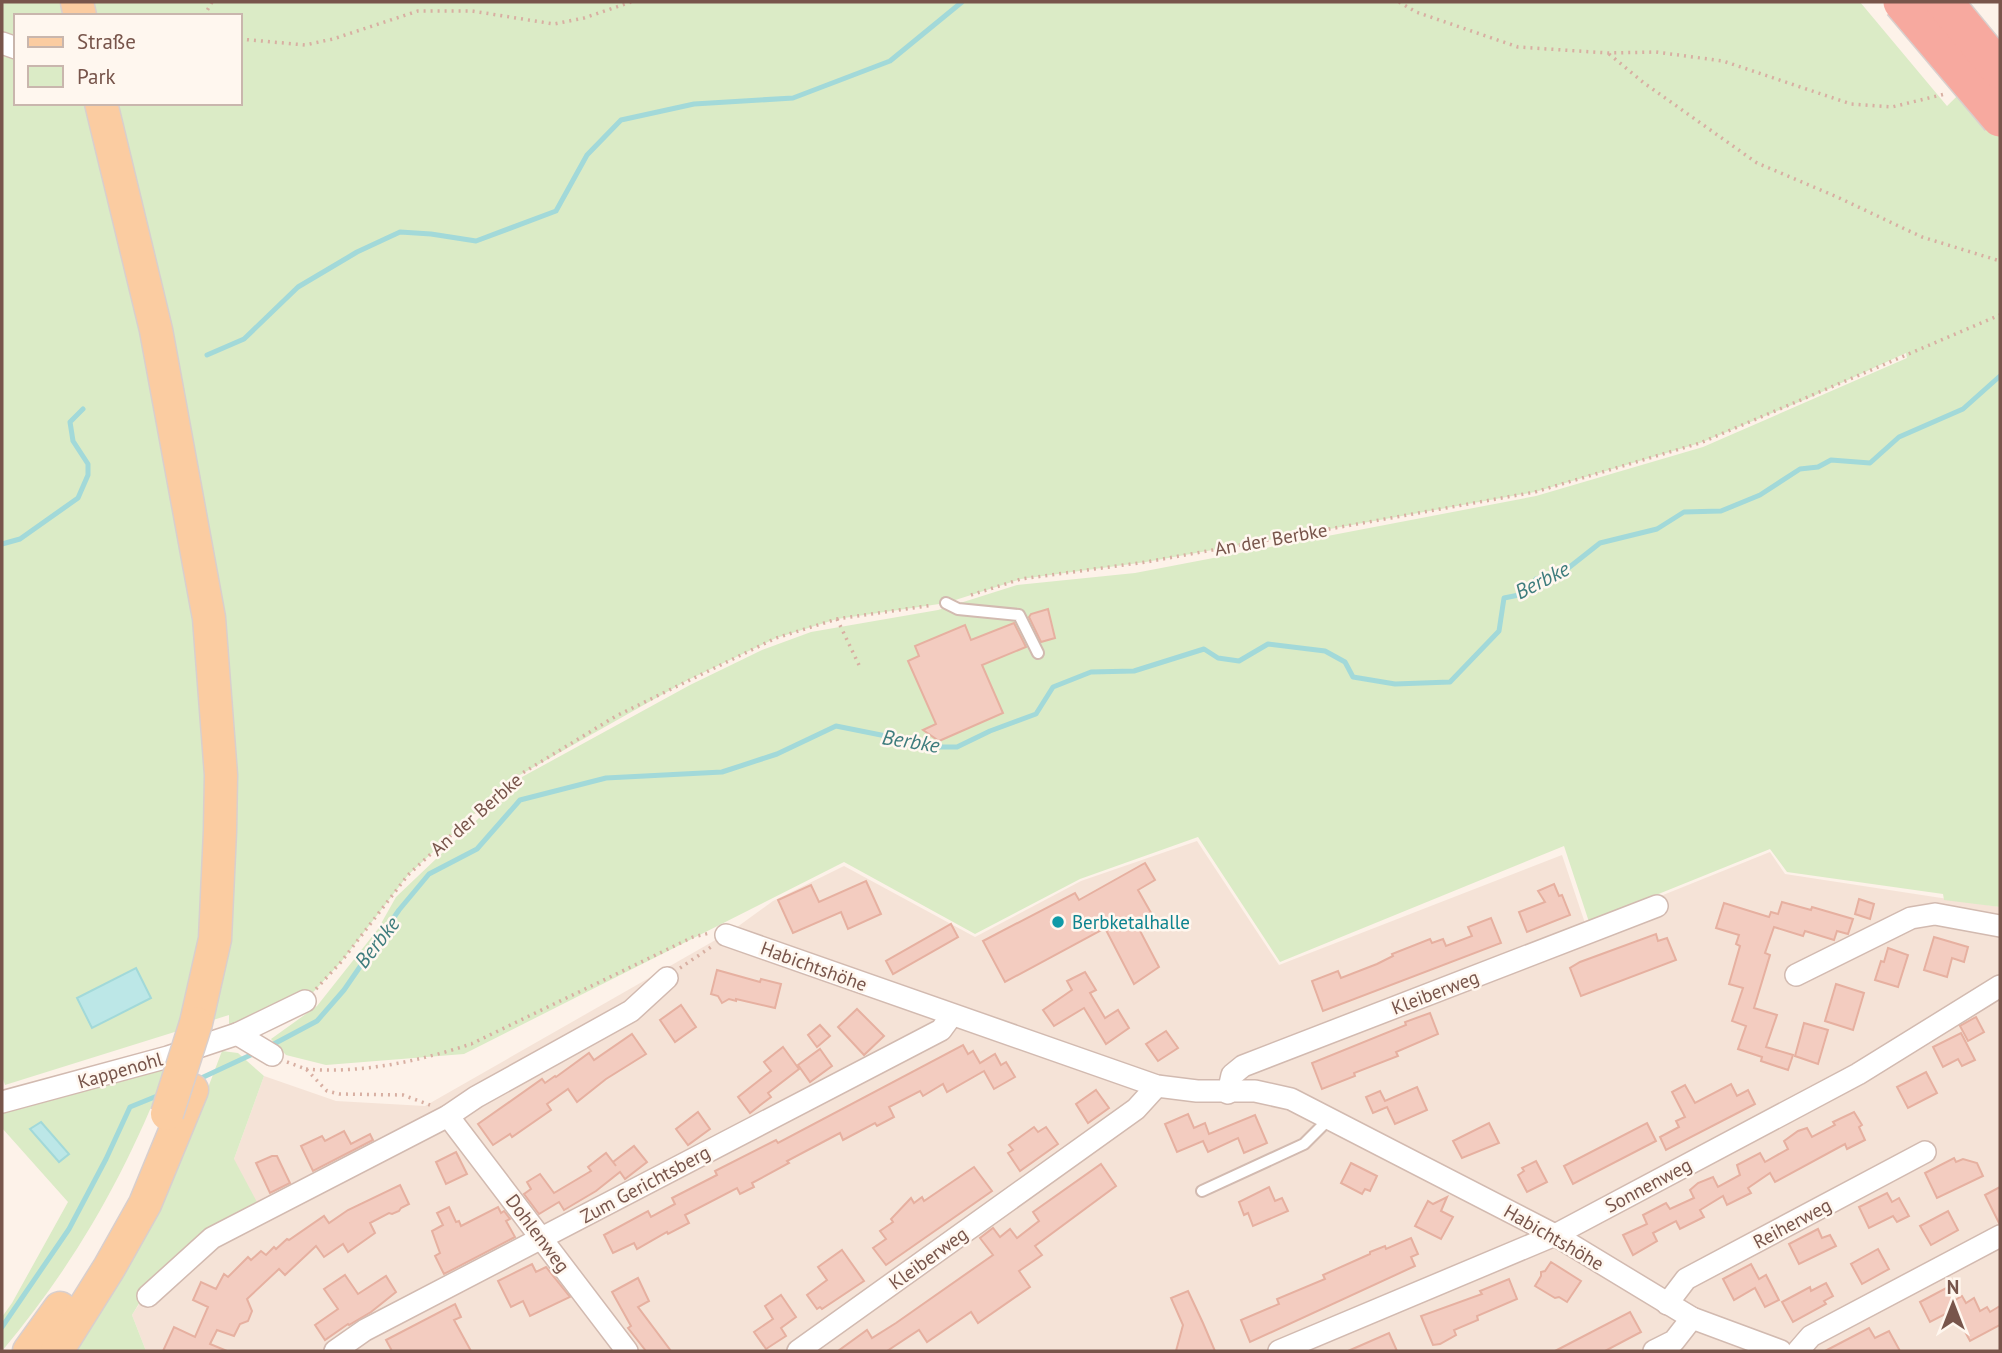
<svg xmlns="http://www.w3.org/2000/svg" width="2002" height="1353" viewBox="0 0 2002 1353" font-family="'PT Sans',sans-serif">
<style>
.residential{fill:#f5e3d7}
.green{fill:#dbebc6;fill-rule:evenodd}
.water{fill:#bce7e7;stroke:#a2d9d9;stroke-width:2}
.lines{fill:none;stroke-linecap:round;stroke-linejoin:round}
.stream{stroke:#a2d9d9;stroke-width:5}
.building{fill:#f3ccc0;stroke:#e6b0a0;stroke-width:2}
.lane-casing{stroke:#d2bab0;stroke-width:14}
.street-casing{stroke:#d2bab0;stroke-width:24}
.primary-casing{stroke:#d9cfcd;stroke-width:35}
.path{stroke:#d8afa2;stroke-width:3.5;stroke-dasharray:2 5;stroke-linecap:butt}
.lane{stroke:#fff;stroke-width:10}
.street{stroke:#fff;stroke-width:21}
.primary{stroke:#fbcca1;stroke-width:32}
.primary-bridge-casing{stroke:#d9cfcd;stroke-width:35;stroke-linecap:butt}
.highway-bridge-casing{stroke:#d9cfcd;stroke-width:40;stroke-linecap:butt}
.primary-bridge{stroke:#fbcca1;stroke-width:32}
.highway-bridge{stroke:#f7a99f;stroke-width:37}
.culture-dot{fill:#0f9aa8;stroke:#fff7ef;stroke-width:2.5}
.labels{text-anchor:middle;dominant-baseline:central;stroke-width:5;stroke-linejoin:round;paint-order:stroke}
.street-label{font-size:19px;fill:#78554b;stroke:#fff7ef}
.culture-label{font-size:19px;fill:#0d838f;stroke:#fff7ef;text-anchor:start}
.water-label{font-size:21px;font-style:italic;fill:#3e7c7d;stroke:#fff7ef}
</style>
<rect width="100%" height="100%" fill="#fdf2e9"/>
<path class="residential" d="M1197 841 1279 965 1562 855 1586 926 1770 852 1785 874 2000 907V1351H146L132 1315 234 1159 264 1076 336 1101 425 1106 733 930 773 901 844 866 975 937 1081 881Z"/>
<g class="green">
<path d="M2 2H1860L1947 106 2000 54V907L1944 900 1943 894 1787 872 1770 849 1589 922 1564 846 1280 962 1198 837 1080 879 975 934 844 862 464 1054 326 1065 286 1055 271 1039 317 1006 378 929 396 897 522 777 690 685 762 650 811 632 938 610 1017 585 1135 573 1536 496 1703 447 1907 358 1906 353 1811 397 1700 443 1535 492 1146 562 1021 579 946 603 837 619 776 638 688 680 511 780 408 875 341 962 305 1001 229 1027V1015L5 1085 2 1076ZM16 16H240V103H16Z"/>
<path d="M222 1051 238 1053 264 1076 234 1159 259 1206 157 1274 132 1315 146 1351H74L198 1114Z"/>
<path d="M167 1068C126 1174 75 1264 2 1351V1317L12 1303 68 1202 2 1128V1110Z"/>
</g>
<g class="water">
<path d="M136 968 151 998 92 1028 77 998Z"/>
<path d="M41 1122 69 1154 59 1162 30 1129Z"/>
</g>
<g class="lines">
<g class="stream">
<path d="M207 355 244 339 298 287 357 252 400 232 431 234 476 241 556 211 587 155 621 120 694 104 793 98 890 61 962 2"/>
<path d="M2 544 20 539 78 498 88 475V464L73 441 70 422 83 409"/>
<path d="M270 1046 317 1021 344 990 399 910 429 874 477 849 520 800 606 778 722 772 777 754 836 726 886 736 925 747H957L990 731 1036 714 1053 687 1091 672 1134 671 1204 649 1218 658 1239 661 1268 644 1325 651 1345 662 1353 677 1395 684 1450 682 1499 631 1504 598 1524 594 1536 579 1562 573 1600 543 1657 529 1684 512 1721 511 1760 495 1800 469 1818 467 1831 460 1870 463 1899 437 1963 409 2000 376"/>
<path d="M197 1080 255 1053"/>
<path d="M2 1327 69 1229 106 1159 130 1107 162 1094"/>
</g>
</g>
<g class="building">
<path d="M1048 609 1055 638 1041 642 1029 617 1031 614Z"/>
<path d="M1014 623 1026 647 982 665 1003 713 939 741 923 730 936 724 908 661 919 656 915 646 965 625 971 640Z"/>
<path d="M1145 863 1155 880 1138 890 1154 918 1138 927 1159 967 1134 984 1105 928 1005 982 983 941 1075 893 1079 900Z"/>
<path d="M866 881 881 914 848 929 841 912 793 933 778 900 811 885 819 902Z"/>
<path d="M1554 884 1559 896 1562 895 1570 915 1527 932 1519 912 1545 902 1538 891Z"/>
<path d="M1859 899 1874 904 1870 919 1855 914Z"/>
<path d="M1782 902 1811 910 1812 907 1853 919 1848 934 1837 931 1834 940 1805 931 1803 936 1774 927 1765 953 1770 955 1754 1008 1777 1015 1766 1047 1793 1055 1788 1070 1761 1061 1762 1057 1738 1049 1746 1026 1732 1021 1743 988 1729 984 1740 946 1736 944 1739 935 1716 928 1724 903 1769 917 1771 912 1778 914Z"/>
<path d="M1491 918 1501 943 1323 1011 1312 981 1338 971 1341 978 1377 964 1393 956 1392 954 1430 939 1432 943 1443 939 1446 946 1472 936 1468 927Z"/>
<path d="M951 924 958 937 893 974 886 961Z"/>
<path d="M1656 934 1658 941 1667 938 1676 960 1581 996 1570 968 1580 962Z"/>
<path d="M1934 937 1968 947 1964 962 1952 958 1947 977 1924 970Z"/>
<path d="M1888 948 1908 955 1898 987 1875 980 1881 961 1884 962Z"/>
<path d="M717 970 760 982 761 979 781 984 775 1008 736 999V1001L729 999 722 1003 718 996 711 994Z"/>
<path d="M1085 972 1096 990 1090 993 1105 1018 1118 1010 1129 1028 1106 1044 1084 1008 1054 1026 1043 1010 1072 990 1067 981Z"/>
<path d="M1836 984 1864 993 1853 1030 1825 1021Z"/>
<path d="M681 1005 696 1027 675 1042 660 1020Z"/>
<path d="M857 1009 884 1036 864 1055 838 1027Z"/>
<path d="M1430 1013 1438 1034 1396 1052 1398 1056 1354 1073 1355 1076 1322 1089 1312 1063 1406 1025 1405 1022Z"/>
<path d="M1976 1017 1984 1032 1968 1041 1960 1026Z"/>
<path d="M1804 1023 1828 1030 1818 1064 1795 1056Z"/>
<path d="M820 1025 830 1036 817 1047 808 1035Z"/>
<path d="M1166 1031 1178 1048 1158 1061 1146 1044Z"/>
<path d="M1961 1033 1975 1060 1962 1066 1958 1059 1943 1067 1933 1047Z"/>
<path d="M632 1034 646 1054 606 1079 577 1102 568 1089 547 1104 551 1110 512 1137 510 1134 493 1145 478 1124 542 1079 545 1083 555 1076 556 1077 589 1053 594 1060Z"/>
<path d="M963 1045 968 1054 973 1051 980 1063 995 1054 1001 1065 1006 1062 1015 1077 994 1089 984 1071 947 1092 943 1084 923 1096 920 1091 889 1107 894 1117 877 1126 875 1123 843 1140 840 1133 787 1161 789 1163 752 1183 754 1187 740 1194 737 1188 685 1215 689 1223 668 1234 667 1232 637 1249 634 1243 613 1253 604 1235 648 1211 651 1217 675 1204 672 1198 717 1175 715 1171 776 1140 778 1143Z"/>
<path d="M783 1047 799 1069 768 1093 771 1097 750 1113 738 1097 771 1071 764 1062Z"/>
<path d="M820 1049 832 1066 810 1082 798 1065Z"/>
<path d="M1926 1072 1937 1093 1908 1108 1897 1087Z"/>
<path d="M1731 1084 1737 1096 1748 1090 1755 1104 1666 1150 1660 1137 1679 1127 1676 1121 1685 1117 1672 1092 1685 1085 1695 1103Z"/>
<path d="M1417 1087 1427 1110 1395 1124 1387 1107 1373 1113 1366 1097 1380 1091 1385 1101Z"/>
<path d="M1096 1090 1109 1108 1088 1123 1076 1104Z"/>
<path d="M698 1112 710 1129 688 1145 676 1129Z"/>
<path d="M1854 1112 1862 1125 1859 1127 1865 1140 1847 1149 1845 1144 1775 1182 1770 1173 1748 1188 1751 1193 1727 1205 1723 1196 1700 1210 1704 1217 1680 1229 1676 1221 1653 1233 1657 1241 1633 1255 1623 1235 1647 1224 1643 1215 1666 1203 1670 1209 1694 1198 1690 1190 1698 1183 1713 1177 1718 1187 1740 1175 1737 1165 1760 1153 1765 1162 1788 1149 1784 1141 1798 1131 1807 1128 1812 1137 1835 1125 1833 1122Z"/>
<path d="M1188 1114 1194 1128 1205 1123 1209 1134 1255 1115 1267 1143 1244 1153 1238 1138 1208 1152 1203 1141 1177 1152 1165 1124Z"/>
<path d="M1489 1123 1499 1143 1462 1158 1453 1141Z"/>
<path d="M1647 1123 1656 1141 1573 1184 1564 1166Z"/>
<path d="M1034 1127 1038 1132 1046 1127 1058 1144 1020 1171 1008 1153 1013 1150 1009 1145Z"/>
<path d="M344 1131 351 1144 370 1134 373 1140 313 1171 301 1146 322 1136 325 1141Z"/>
<path d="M634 1146 647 1162 625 1179 620 1172 596 1191 564 1210 559 1202 539 1214 524 1194 531 1189 527 1182 540 1174 554 1193 591 1171 588 1167 606 1153 616 1166 613 1162Z"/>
<path d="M456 1152 467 1174 446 1184 436 1162Z"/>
<path d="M272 1156H277L290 1183 270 1193 256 1163Z"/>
<path d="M1954 1158 1956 1162 1963 1159 1977 1163 1983 1176 1937 1198 1925 1173Z"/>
<path d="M1536 1161 1547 1182 1527 1192 1518 1175 1524 1171 1522 1168Z"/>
<path d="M1351 1163 1377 1176 1370 1191 1365 1189 1362 1194 1341 1183Z"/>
<path d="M1101 1164 1116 1186 1035 1246 1042 1255 1019 1271 1030 1287 978 1323 971 1312 927 1342 919 1330 887 1351H838L867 1330 872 1338 896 1323 993 1255 980 1238 993 1228 1000 1237 1010 1229 1017 1238 1039 1221 1033 1212Z"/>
<path d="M974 1167 992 1191 886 1265 873 1248 886 1239 880 1231 893 1222 891 1219 911 1198 914 1203 922 1197 924 1201Z"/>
<path d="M400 1185 409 1204 401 1208 399 1211 392 1214 389 1213 370 1223 375 1233 348 1252 343 1244 324 1257 316 1246 285 1275 279 1269 247 1299 252 1311 248 1321 240 1324 234 1336 217 1330 210 1344 227 1351H163L174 1327 195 1337 208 1307 193 1300 201 1282 216 1289 224 1274 228 1277 248 1257 251 1260 261 1251 266 1255 274 1247 276 1249 287 1239 289 1240 324 1216 329 1223 348 1210Z"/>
<path d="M1269 1187 1275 1201 1282 1198 1288 1211 1253 1226 1248 1213 1244 1215 1239 1202Z"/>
<path d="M2000 1187V1223H1999L1985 1195Z"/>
<path d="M1887 1193 1892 1202 1899 1198 1909 1216 1897 1222 1893 1216 1869 1228 1859 1207Z"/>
<path d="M1447 1197 1441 1211 1453 1217 1441 1239 1415 1226 1428 1201 1433 1204Z"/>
<path d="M449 1207 456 1222 459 1221 461 1226 498 1207 501 1213 504 1211 510 1219 506 1221 515 1237 444 1274 435 1256 440 1253 432 1231 443 1225 437 1213Z"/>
<path d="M1948 1211 1958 1230 1931 1245 1920 1226Z"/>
<path d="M1818 1229 1822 1238 1830 1235 1836 1246 1799 1264 1789 1244Z"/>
<path d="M1411 1238 1418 1254 1411 1257 1415 1266 1250 1342 1241 1320 1279 1304 1277 1299 1325 1279 1323 1275 1370 1254V1252L1385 1246 1386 1249Z"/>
<path d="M1878 1249 1889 1269 1862 1284 1851 1264Z"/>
<path d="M842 1250 864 1281 822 1309 820 1307 817 1309 807 1295 827 1280 818 1267Z"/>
<path d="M1551 1262 1581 1281 1567 1302 1559 1297 1555 1298 1535 1286 1541 1276V1272L1545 1271Z"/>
<path d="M532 1264 536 1272 546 1267 570 1297 530 1316 523 1301 511 1307 498 1281Z"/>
<path d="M1751 1264 1759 1279 1766 1275 1779 1300 1765 1307 1755 1288 1734 1300 1723 1279Z"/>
<path d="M345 1275 358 1294 386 1276 396 1292 371 1312 349 1325 348 1324 325 1340 315 1325 338 1309 324 1289Z"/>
<path d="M638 1278 649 1301 638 1307 671 1351H646L628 1328 631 1326 612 1292Z"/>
<path d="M1509 1279 1517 1299 1477 1316 1478 1320 1454 1330 1456 1335 1440 1344 1433 1345 1421 1316 1482 1294 1480 1291Z"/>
<path d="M1826 1283 1833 1296 1824 1301 1826 1304 1793 1322 1782 1302 1810 1287 1811 1291Z"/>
<path d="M1948 1287 1955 1300 1962 1296 1966 1303 1974 1298 1980 1311 1987 1307 1990 1312 2000 1306V1325L1970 1341 1956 1315 1950 1318 1947 1313 1930 1322 1920 1302Z"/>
<path d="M1188 1291 1203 1323 1215 1351H1176L1183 1325 1171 1298Z"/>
<path d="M781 1295 796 1317 781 1328 786 1336 766 1349 754 1332 773 1319 765 1306Z"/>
<path d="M455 1304 461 1317 454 1320 471 1351H392L386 1340Z"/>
<path d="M1630 1312 1641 1332 1605 1351H1555Z"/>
<path d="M1869 1328 1875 1338 1889 1331 1900 1351H1825Z"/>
<path d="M1389 1333 1397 1351H1348Z"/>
</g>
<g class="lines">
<defs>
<g id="lane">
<path d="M946 603 958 609 1019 615 1038 653"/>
<path d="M1202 1191 1304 1144 1329 1119"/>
</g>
<g id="street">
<path d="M2 43 16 48"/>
<path d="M726 935 1157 1086 1197 1091H1255L1291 1099 1555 1235 1692 1318 1781 1351"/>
<path d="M1796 975 1911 918 1935 914 2000 926"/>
<path d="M237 1034 272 1055"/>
<path d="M1228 1093 1232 1075 1243 1066 1657 906"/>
<path d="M2 1102 168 1057 237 1034 305 1001"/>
<path d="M448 1116 627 1351"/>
<path d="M148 1296 212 1238 448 1116 476 1097 631 1011 667 978"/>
<path d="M1667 1304 1686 1279 1925 1152"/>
<path d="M335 1351 365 1330 941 1030 952 1015"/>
<path d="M798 1351 1136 1109 1157 1086"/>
<path d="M1279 1351 1555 1235 1858 1074 2000 986"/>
<path d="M1654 1351 1674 1341 1692 1318"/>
<path d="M1798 1351 1811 1336 2000 1236"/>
</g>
<g id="primary">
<path d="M77 2 80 16"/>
<path d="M101 103 156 330 209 618 221 775 220 831 215 939 196 1023"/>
<path d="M29 1351 60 1308"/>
<path d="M57 1351 109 1268 145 1204 192 1090"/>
</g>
</defs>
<use href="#lane" class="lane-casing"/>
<use href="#street" class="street-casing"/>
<use href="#primary" class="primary-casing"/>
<g class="path">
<path d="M1399 2 1416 12 1518 47 1608 53 1656 52 1723 61 1851 104 1892 107 1945 94"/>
<path d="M204 16 212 2"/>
<path d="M240 39 305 45 333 39 418 11H472L554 24 584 18 631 2"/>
<path d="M1609 54 1644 83 1757 163 1835 196 1922 237 2000 261"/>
<path d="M971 595 1021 579 1146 562 1535 492 1700 443 2000 315"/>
<path d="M837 619 859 665"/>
<path d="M680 968 711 947"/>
<path d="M316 989 341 962 408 875 511 780 616 716 776 638 837 619 933 605"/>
<path d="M287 1062 306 1069 327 1091 339 1094 403 1095 430 1105"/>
<path d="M306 1069C360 1074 420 1061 471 1044L693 937 710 933"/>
</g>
<use href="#lane" class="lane"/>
<use href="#street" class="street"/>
<use href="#primary" class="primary"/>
<defs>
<path id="primary-bridge" d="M167 1114 196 1023"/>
<g id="highway-bridge">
<path d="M1902 2 2000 118"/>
<path d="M1944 2 2000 70"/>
</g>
</defs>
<use href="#primary-bridge" class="primary-bridge-casing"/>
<use href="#highway-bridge" class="highway-bridge-casing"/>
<use href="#primary-bridge" class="primary-bridge"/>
<use href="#highway-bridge" class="highway-bridge"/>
</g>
<circle class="culture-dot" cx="1058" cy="922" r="7"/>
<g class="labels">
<g class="street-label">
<text transform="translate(1271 539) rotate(-10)">An der Berbke</text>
<text transform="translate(476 814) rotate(-41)">An der Berbke</text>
<text transform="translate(814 966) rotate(20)">Habichtshöhe</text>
<text transform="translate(1435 992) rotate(-21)">Kleiberweg</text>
<text transform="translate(120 1070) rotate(-16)">Kappenohl</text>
<text transform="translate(645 1184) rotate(-28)">Zum Gerichtsberg</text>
<text transform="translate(1648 1185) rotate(-28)">Sonnenweg</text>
<text transform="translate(1792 1223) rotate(-28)">Reiherweg</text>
<text transform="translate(538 1233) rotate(53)">Dohlenweg</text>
<text transform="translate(1554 1237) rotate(30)">Habichtshöhe</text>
<text transform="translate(928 1258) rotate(-36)">Kleiberweg</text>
</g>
<g class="culture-label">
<text x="1072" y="922">Berbketalhalle</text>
</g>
<g class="water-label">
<text transform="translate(1542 580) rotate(-27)">Berbke</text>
<text transform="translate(911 741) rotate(9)">Berbke</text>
<text transform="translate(377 942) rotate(-52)">Berbke</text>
</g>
</g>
<rect width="2002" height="1353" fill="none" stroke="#78554b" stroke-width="7"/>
<rect x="14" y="14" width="228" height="91" fill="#fff7ef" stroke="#c9b6ad" stroke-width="2"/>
<rect x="28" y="37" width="35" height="10" fill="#fbcca1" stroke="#c9b6ad" stroke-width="2"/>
<text x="77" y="49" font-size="21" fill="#78554b">Straße</text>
<rect x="28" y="66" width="35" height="21" fill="#dbebc6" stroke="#c9b6ad" stroke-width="2"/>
<text x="77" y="84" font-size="21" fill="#78554b">Park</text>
<g transform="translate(1953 1304)" stroke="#fff7ef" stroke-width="5" paint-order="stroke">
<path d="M0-5L12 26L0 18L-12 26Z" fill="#78554b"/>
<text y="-10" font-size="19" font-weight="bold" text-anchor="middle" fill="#78554b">N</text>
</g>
</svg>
